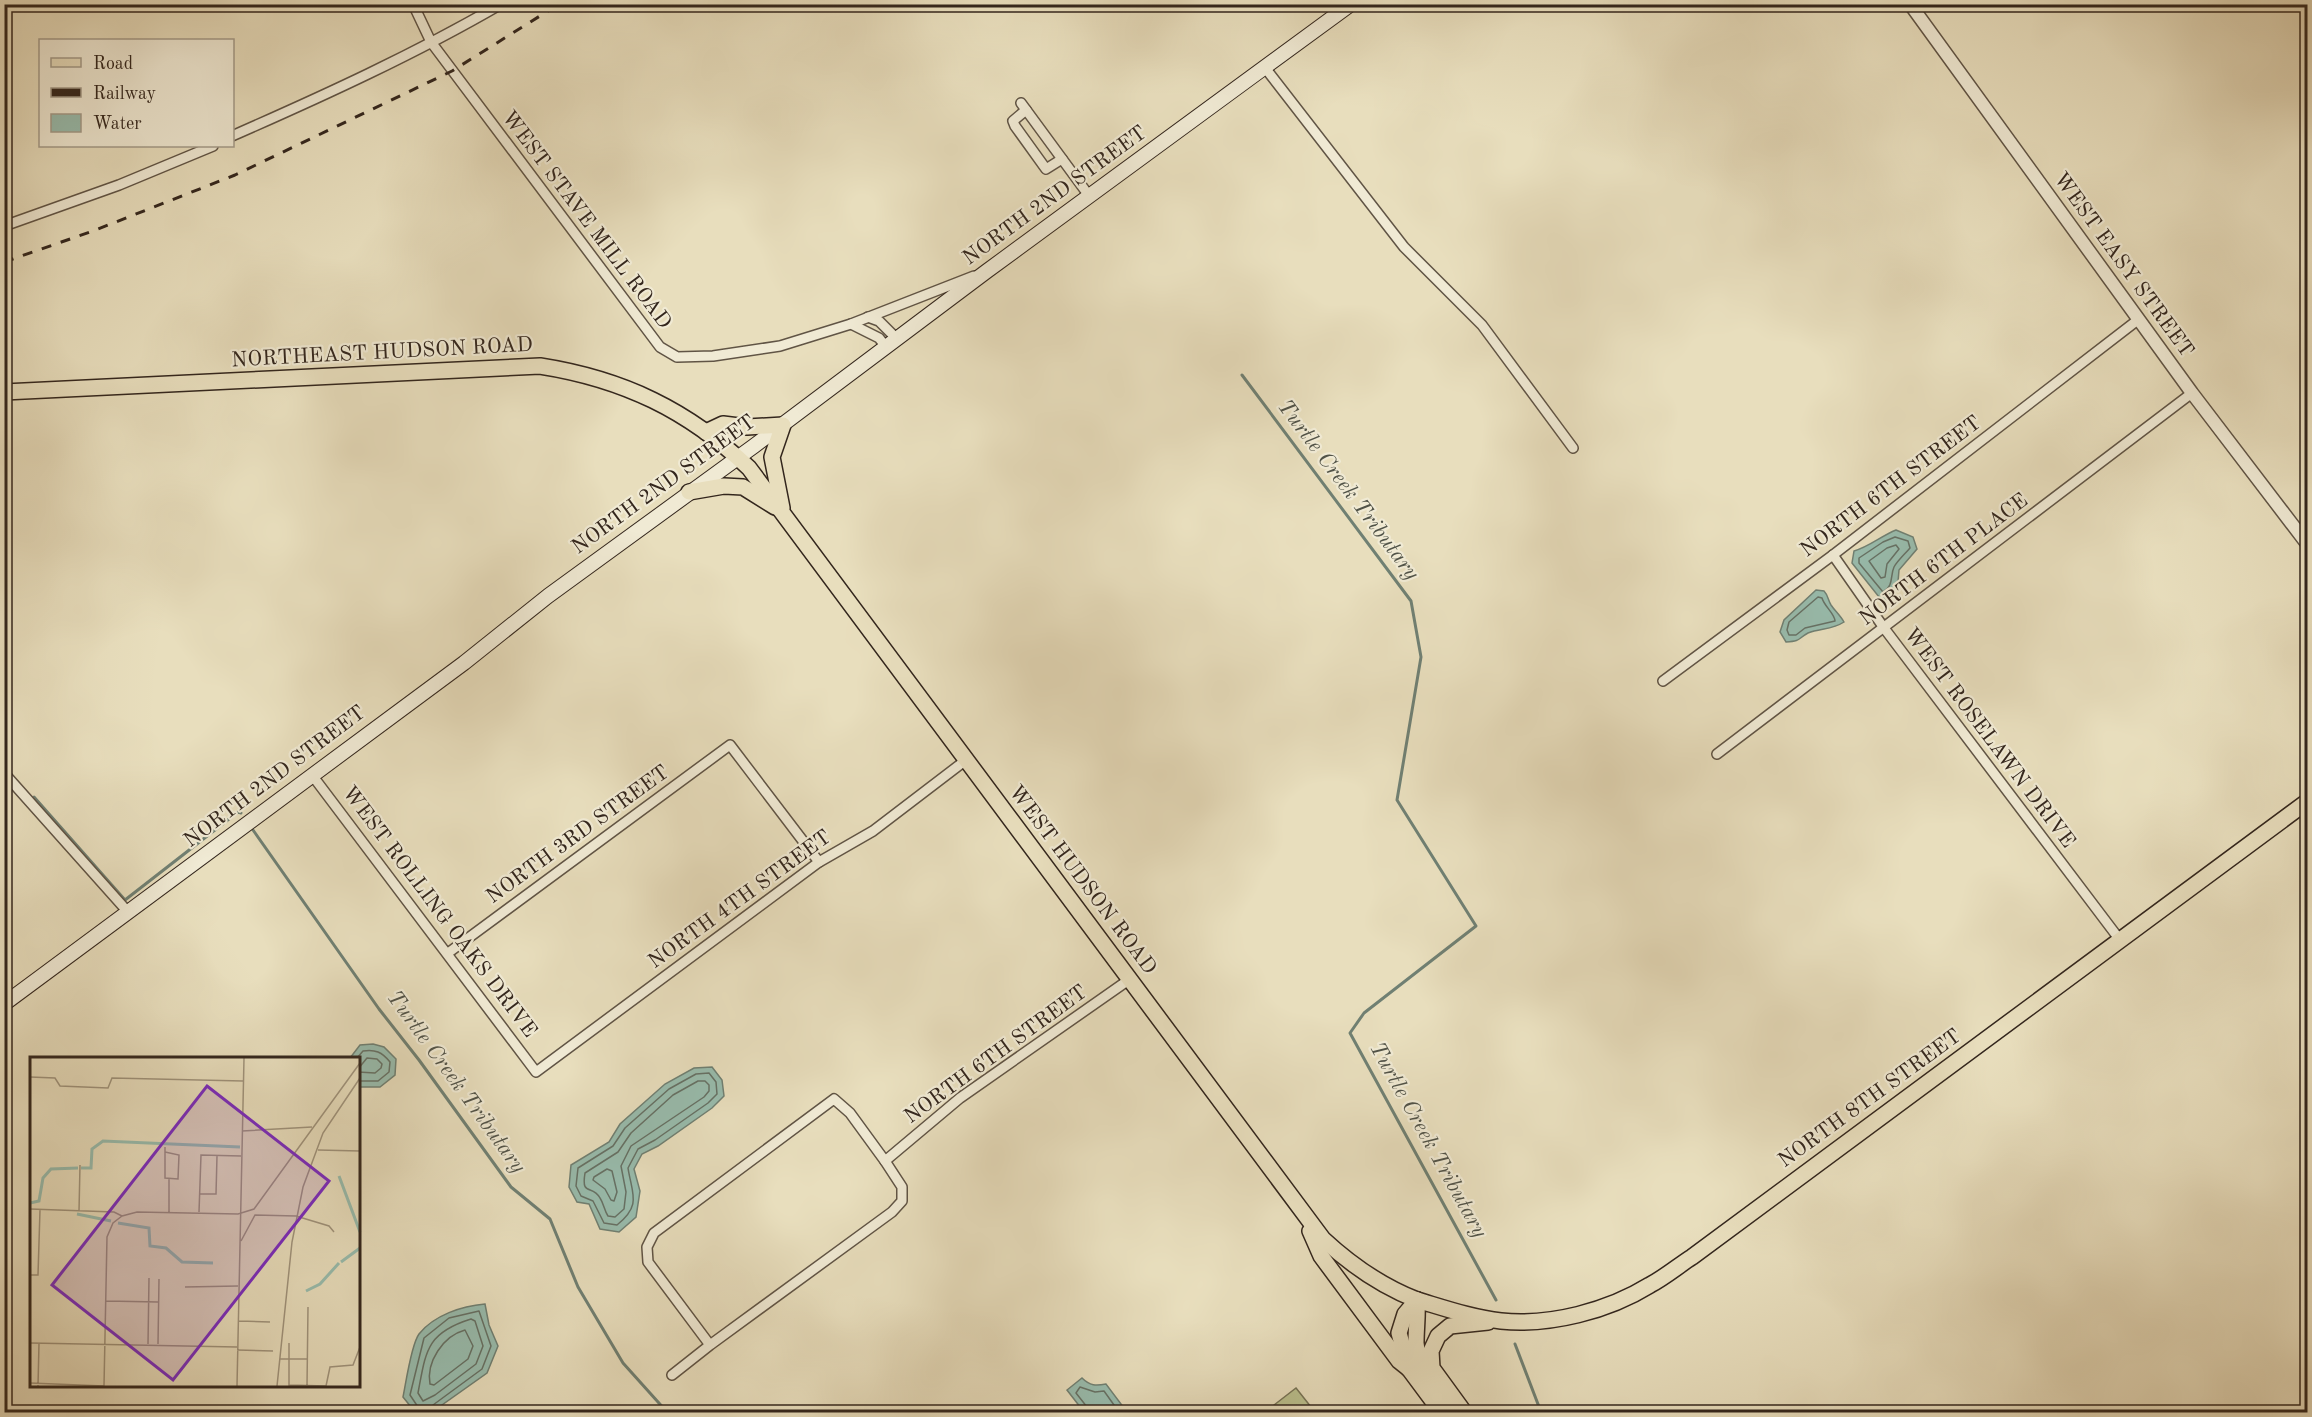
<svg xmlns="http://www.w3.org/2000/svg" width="2312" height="1417" viewBox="0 0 2312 1417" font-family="'Old Standard TT',serif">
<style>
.green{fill:#bac08e;stroke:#767356;stroke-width:1.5}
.water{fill:#98bcad;stroke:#708073;stroke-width:1.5}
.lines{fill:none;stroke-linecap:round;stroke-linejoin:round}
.shore{stroke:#667165;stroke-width:1.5}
.stream{stroke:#708073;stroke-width:3}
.minor-casing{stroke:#605445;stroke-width:12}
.tertiary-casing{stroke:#605445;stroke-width:15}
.secondary-casing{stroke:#33261d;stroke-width:16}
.primary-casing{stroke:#33261d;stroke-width:18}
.trunk-casing{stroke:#33261d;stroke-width:18}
.minor{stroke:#f0ead4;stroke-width:9}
.tertiary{stroke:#f0ead4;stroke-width:12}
.secondary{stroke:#f0ead4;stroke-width:14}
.primary{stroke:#e8debd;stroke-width:15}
.trunk{stroke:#e8debd;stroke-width:15}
.rail{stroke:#33261d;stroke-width:3;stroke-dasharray:10 10;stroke-linecap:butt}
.labels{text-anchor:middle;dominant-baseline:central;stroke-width:4.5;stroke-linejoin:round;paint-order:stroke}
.street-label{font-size:21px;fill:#33261d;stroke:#f0ead4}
.water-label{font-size:22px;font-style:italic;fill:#515348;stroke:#f0ead4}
.inset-river{fill:none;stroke:#98bcad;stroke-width:3}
.inset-road{fill:none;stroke:#a0947d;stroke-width:1.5}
.view{fill:#7b2cbf;fill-opacity:0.15;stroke:#7b2cbf;stroke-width:3}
.inset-edge{fill:none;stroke:#33261d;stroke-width:3}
</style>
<rect width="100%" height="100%" fill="#e8debd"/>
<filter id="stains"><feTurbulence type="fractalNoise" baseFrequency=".00333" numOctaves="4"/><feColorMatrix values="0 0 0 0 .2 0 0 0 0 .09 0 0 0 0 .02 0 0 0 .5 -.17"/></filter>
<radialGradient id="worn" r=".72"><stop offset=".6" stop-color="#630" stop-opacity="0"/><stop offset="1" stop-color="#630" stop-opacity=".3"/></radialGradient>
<path class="green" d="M1296 1388 1315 1412H1265Z"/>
<g class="water">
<path d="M1896 530 1913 537 1917 549 1899 570 1898 582 1886 600 1879 597 1852 563 1854 551C1869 547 1881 536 1896 530Z"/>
<path d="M1816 590 1824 591C1828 595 1828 600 1831 605 1835 611 1840 615 1844 622 1832 630 1820 628 1808 633 1797 639 1802 641 1786 642L1780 632 1784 620Z"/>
<path d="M373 1044 384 1047 396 1059 395 1075 380 1087H359L358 1058H350L360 1045Z"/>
<path d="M712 1067 722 1080 724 1096 712 1108 658 1146 642 1154 634 1169 640 1191 636 1217 619 1232 600 1229 589 1204 577 1202 569 1187 571 1165 609 1142 620 1124 665 1084 694 1068Z"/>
<path d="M485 1304 489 1325 498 1346 487 1373 432 1412H415L403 1397C406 1383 411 1345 419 1334 434 1315 462 1306 485 1304Z"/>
<path d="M1082 1378C1090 1386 1096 1386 1106 1384L1127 1412H1084L1067 1390Z"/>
</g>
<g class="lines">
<g class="shore">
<path d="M1895 537 1908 541 1910 548C1905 554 1898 560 1894 567 1890 576 1894 586 1883 592L1859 563V558L1883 542Z"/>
<path d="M1896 545 1899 549 1887 564 1885 577 1881 578 1869 561 1887 548Z"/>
<path d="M1818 597 1822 598C1824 606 1835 614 1835 621L1805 628 1796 635H1789L1787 630 1789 622Z"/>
<path d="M357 1058 363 1051C375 1049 382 1052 390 1062L389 1072 378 1081H358"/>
<path d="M358 1069 367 1058 377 1059 382 1064 381 1068 375 1073 358 1072"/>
<path d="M709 1073 716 1082 717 1094 708 1103 655 1140 638 1149 628 1168C632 1194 642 1205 617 1225L604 1223 593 1201 581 1196 576 1186 578 1168 613 1146 625 1128 669 1089 696 1074Z"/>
<path d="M698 1081H705L709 1085V1091L704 1097 631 1146 621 1166 626 1192 624 1209 615 1217 608 1216C604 1210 604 1204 600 1198 592 1184 581 1197 585 1173L618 1152 631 1133 673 1095Z"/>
<path d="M607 1169 612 1171 617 1192 614 1201 611 1200 605 1189 593 1180 594 1177Z"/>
<path d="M471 1319 475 1321 483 1346 476 1364 435 1395 423 1401 418 1393C426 1351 426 1333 471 1319Z"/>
<path d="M465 1330 473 1346 468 1359 434 1385 430 1384C426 1362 443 1336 465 1330Z"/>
<path d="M419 1412 418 1407 410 1395 424 1338 449 1318 479 1311 491 1346 482 1369 433 1405 430 1412"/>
<path d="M1088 1412 1087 1407 1076 1393 1080 1387 1095 1392 1104 1391 1119 1412"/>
</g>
<g class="stream">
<path d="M1242 375 1411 601 1421 657 1397 800 1476 926 1364 1013 1350 1033 1496 1300"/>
<path d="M34 797 125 900 238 812 241 813"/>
<path d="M253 830 379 1009 419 1060 511 1187 550 1219 578 1287 623 1363 667 1412"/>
<path d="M1515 1344 1541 1412"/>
</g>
<defs>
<g id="minor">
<path d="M413 4 431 42 660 347 677 357 713 356 780 346 851 324 974 276"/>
<path d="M1266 69 1404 247 1482 325 1573 448"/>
<path d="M1021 103 1090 197"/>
<path d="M1026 110 1013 121 1015 126 1046 169 1062 159"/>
<path d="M232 136C323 96 415 54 501 4"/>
<path d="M4 226 119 185 213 146"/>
<path d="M868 317 879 321 897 339"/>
<path d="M851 324 879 338 886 347"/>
<path d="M1833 555 1884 628 2120 940"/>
<path d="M1663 681 1833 555 2139 319"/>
<path d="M1717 754 2192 393"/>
<path d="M4 773 128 912"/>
<path d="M312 775 536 1072 819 862 873 831 966 760"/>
<path d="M448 953 730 745 819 862"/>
<path d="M885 1161 960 1098 1130 979"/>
<path d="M672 1375 710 1345 892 1212 902 1201V1187L885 1161 850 1113 834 1099 654 1233 647 1247 648 1262 710 1345"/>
</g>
<path id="tertiary" d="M1910 4 2192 393 2308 545"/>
<path id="secondary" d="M4 1004 464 663 548 596 754 446 987 271 1351 4"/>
<g id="primary">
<path d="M1417 1300C1444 1308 1473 1318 1501 1321 1550 1326 1608 1311 1650 1285 1665 1277 1678 1266 1692 1257L2308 801"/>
<path d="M1464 1412 1432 1368 1431 1351 1438 1336 1450 1326 1488 1322"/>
</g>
<g id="trunk">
<path d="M4 392 540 366C623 379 688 410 749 468L1323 1239C1351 1265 1381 1286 1417 1300"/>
<path d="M706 432 723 424 747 427 783 425 772 457 782 508"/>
<path d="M689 492 724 486 743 487 775 507"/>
<path d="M1310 1231 1321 1256 1399 1361 1409 1369"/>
<path d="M1417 1300 1405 1314 1399 1333 1409 1369 1441 1412"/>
<path d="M1417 1300C1418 1316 1416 1328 1416 1343 1418 1369 1439 1392 1454 1412"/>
</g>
</defs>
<use href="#minor" class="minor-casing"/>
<use href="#tertiary" class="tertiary-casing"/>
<use href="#secondary" class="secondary-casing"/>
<use href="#primary" class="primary-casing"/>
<use href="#trunk" class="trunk-casing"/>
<use href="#minor" class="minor"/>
<use href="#tertiary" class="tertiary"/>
<use href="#secondary" class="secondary"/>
<use href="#primary" class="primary"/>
<use href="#trunk" class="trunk"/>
<path class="rail" d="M4 262 93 231 235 175 452 71 559 4"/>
</g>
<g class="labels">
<g class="street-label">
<text transform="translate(1055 196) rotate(-36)">NORTH 2ND STREET</text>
<text transform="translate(586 220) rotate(53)">WEST STAVE MILL ROAD</text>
<text transform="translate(2123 265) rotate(54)">WEST EASY STREET</text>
<text transform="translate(382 353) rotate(-3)">NORTHEAST HUDSON ROAD</text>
<text transform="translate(664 485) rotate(-36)">NORTH 2ND STREET</text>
<text transform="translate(1891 487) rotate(-37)">NORTH 6TH STREET</text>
<text transform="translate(1944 560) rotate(-37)">NORTH 6TH PLACE</text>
<text transform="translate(1989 738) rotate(53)">WEST ROSELAWN DRIVE</text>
<text transform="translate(275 777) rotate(-37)">NORTH 2ND STREET</text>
<text transform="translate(578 835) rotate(-36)">NORTH 3RD STREET</text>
<text transform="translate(1082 880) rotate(53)">WEST HUDSON ROAD</text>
<text transform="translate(740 900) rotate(-36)">NORTH 4TH STREET</text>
<text transform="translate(439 912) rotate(53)">WEST ROLLING OAKS DRIVE</text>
<text transform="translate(996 1055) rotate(-36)">NORTH 6TH STREET</text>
<text transform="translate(1870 1099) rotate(-36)">NORTH 8TH STREET</text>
</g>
<g class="water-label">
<text transform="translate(1348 490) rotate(53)">Turtle Creek Tributary</text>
<text transform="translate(456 1082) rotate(54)">Turtle Creek Tributary</text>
<text transform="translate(1428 1140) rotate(61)">Turtle Creek Tributary</text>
</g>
</g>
<g transform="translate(30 1057)">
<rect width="330" height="330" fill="#e8debd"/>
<path class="inset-river" d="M51 111H61L62 92 73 84 210 90M309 119 330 175M0 146 9 144 13 121 21 112 48 111M47 157 81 164M88 166 119 171 120 189 136 191 152 205 183 206M311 205 330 191M276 234 290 227 309 206"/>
<path class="inset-road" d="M0 20 25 21 30 29 78 31 82 21 213 24M212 74 282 70M135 90V121L148 122 149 98 135 95M288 93 330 94M170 137H186L187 99M0 152 84 155 92 159M49 154 50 108M169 155 171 98 211 99M139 156V122M92 159 107 155 208 157 224 152 330 6M211 184 225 158 266 159 299 169 304 175M0 218H8L10 153M155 230 208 229M76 244 128 245M209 264 240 265M0 286 207 290M118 287 119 221M128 287 129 222M207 293 243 294M250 302H277M0 326 74 329M259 328 296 329M8 329 9 286M74 329 77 180 83 166 92 159M207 329 214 1M247 329 262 185 273 130 293 76 330 21M259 329V286M277 329 278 250M296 329 300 310 323 308 330 290"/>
<path class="view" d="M177 29 299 124 143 323 22 228Z"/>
<rect width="330" height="330" class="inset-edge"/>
</g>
<rect width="2312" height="1417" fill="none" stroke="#e8debd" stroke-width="24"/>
<rect x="6" y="6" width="2300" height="1405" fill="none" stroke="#33261d" stroke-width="3"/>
<rect x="12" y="12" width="2288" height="1393" fill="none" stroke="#33261d" stroke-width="1.5"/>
<rect x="39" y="39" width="195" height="108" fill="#f0ead4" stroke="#a49c8b" stroke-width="1.5"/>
<rect x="51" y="58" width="30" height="9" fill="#e8debd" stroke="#a49c8b" stroke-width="1.5"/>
<text x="93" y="69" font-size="18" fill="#33261d">Road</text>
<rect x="51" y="88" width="30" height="9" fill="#33261d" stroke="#a49c8b" stroke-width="1.5"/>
<text x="93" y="99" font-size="18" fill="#33261d">Railway</text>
<rect x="51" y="114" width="30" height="18" fill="#98bcad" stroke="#a49c8b" stroke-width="1.5"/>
<text x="93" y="129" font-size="18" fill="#33261d">Water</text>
<rect width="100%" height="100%" filter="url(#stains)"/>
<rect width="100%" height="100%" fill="url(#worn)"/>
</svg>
